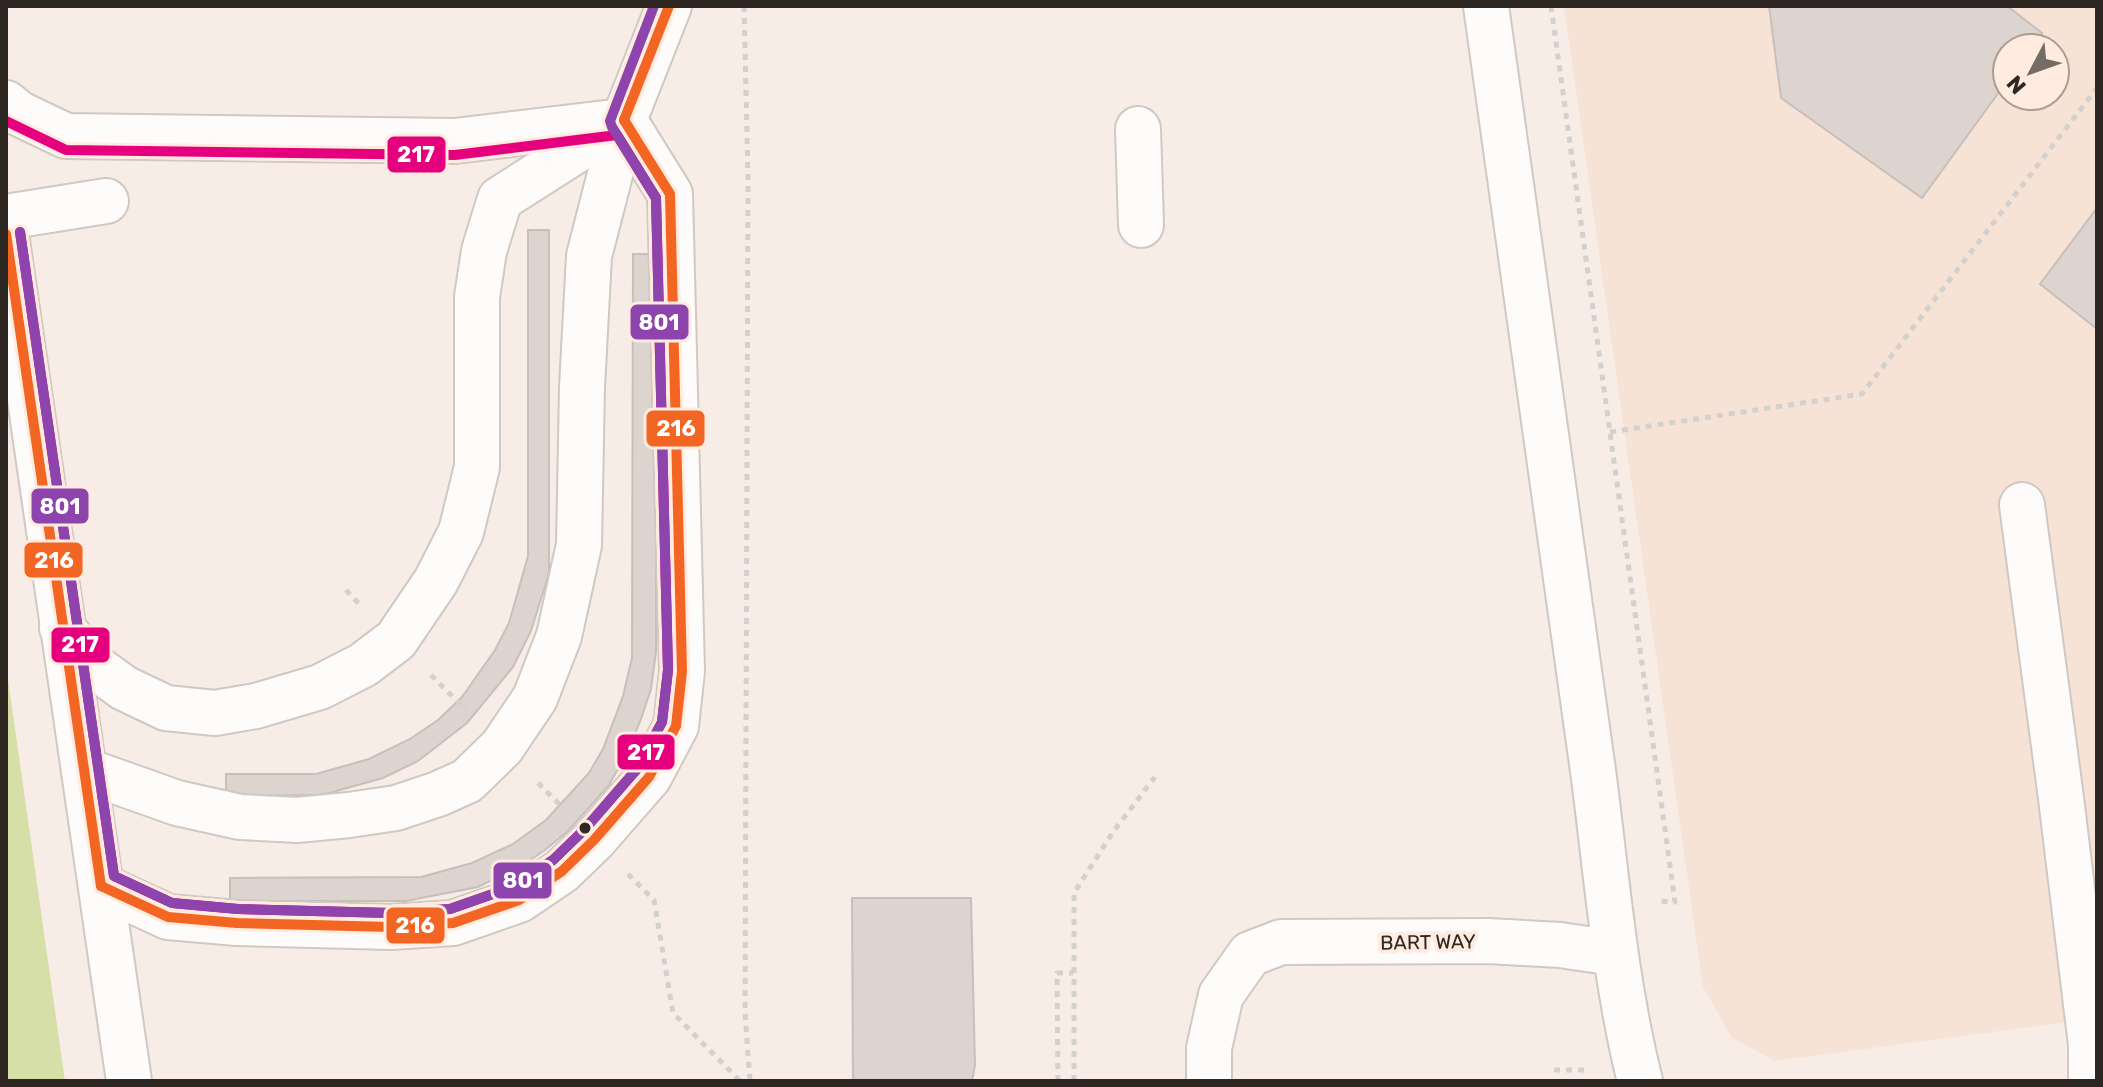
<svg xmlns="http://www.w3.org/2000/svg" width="2103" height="1087" viewBox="0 0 2103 1087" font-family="Rubik,sans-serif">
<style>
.built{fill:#f6e3d6;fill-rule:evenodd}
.green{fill:#d6dfa7}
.building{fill:#ddd4cf;stroke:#c8bfbb;stroke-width:2}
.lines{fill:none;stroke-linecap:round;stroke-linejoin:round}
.minor-casing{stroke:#d0c8c3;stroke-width:48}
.path{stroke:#d3d0cd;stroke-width:5;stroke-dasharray:6 6;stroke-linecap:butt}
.minor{stroke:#fefcfb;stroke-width:44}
.bus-1-casing{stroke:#ffebdf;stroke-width:16}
.bus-2-casing{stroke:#ffebdf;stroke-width:16}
.bus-3-casing{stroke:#ffebdf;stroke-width:16}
.bus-1{stroke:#f26522;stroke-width:10}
.bus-2{stroke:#e5007d;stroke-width:10}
.bus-3{stroke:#8e44ad;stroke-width:10}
.bus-dot{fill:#2e2722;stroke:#ffebdf;stroke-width:3}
.labels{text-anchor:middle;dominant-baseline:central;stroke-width:8;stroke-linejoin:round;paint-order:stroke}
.street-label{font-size:20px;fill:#2e2722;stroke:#ffebdf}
.line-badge{stroke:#ffebdf;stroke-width:3}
.badge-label{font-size:22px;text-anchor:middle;font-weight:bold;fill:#fff}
</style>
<rect width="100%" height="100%" fill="#f8ede6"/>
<path class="built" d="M1564 6H2097V1018L1775 1061 1732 1038 1703 987ZM2007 48H2055V96H2007Z"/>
<path class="green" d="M6 665 65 1081H6Z"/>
<g class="building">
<path d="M1769 6H2007L2042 33 2031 48H2007V81L1922 198 1781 98Z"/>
<path d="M2097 208V329L2040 284Z"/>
<path d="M528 230H549V573L531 631 513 667 467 723 418 761 383 778 322 795 226 796V774H316L369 759 410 739 438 720 462 697 495 650 509 623 528 556Z"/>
<path d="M633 254H656V652L651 689 641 719 628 751 609 785 568 831 545 850 526 863 478 887 406 901H230V878L421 877 472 863 513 844 546 820 589 773 603 749 623 696 632 658Z"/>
<path d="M852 898H971L975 1065 972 1081H853Z"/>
</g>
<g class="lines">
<defs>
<g id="minor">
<path d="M1486 6 1594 778C1607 879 1615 982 1640 1081"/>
<path d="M6 103 18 113 66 136 455 141 614 122"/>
<path d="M1138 129 1141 225"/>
<path d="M6 217 106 201"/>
<path d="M6 234 129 1081"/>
<path d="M2022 505 2061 798 2091 1045V1081"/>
<path d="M62 628 95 667 124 688 166 708 215 713 256 706 320 687 363 665 396 640 436 581 461 532 477 467V297L484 251 500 199 624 120"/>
<path d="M84 770 177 803 240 817 297 820 349 815 396 808 438 794 467 781 502 747 535 698 559 636 579 545 582 387 589 256 624 120 669 6"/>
<path d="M101 886 168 917 237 923 391 927 453 923 519 900 562 871 594 840 649 777 676 726 682 671 670 194 624 120"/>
<path d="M1209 1081V1048L1221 995 1250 954 1281 942 1488 941 1560 945 1614 953"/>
</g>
</defs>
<use href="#minor" class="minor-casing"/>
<g class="path">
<path d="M744 6 748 177 745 1013 750 1081"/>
<path d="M1551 6 1675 902 1659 901"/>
<path d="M1610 432 1862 394 2097 88"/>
<path d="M346 590 361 606"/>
<path d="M431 675 466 710"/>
<path d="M538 783 559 804"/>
<path d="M628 874 654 900 673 1013 740 1081"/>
<path d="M1554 1070H1587"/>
<path d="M1058 1081 1057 973H1073"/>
<path d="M1074 1081V893L1113 832 1155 777"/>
</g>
<use href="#minor" class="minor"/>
<defs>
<g id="bus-1">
<path d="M624 120 669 6"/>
<path d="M6 234 101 886"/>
<path d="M101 886 168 917 237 923 391 927 453 923 519 900 562 871 594 840 649 777 676 726 682 671 670 194 624 120"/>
</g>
<path id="bus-2" d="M6 121 66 150 455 155 617 135 656 198 668 670 662 722 637 769 584 830 553 860 513 887 450 909 391 913 238 909 172 903 114 876 20 232"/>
<path id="bus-3" d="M20 232 114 876 172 903 238 909 391 913 450 909 513 887 553 860 584 830 637 769 662 722 668 670 656 198 612 127 610 121 654 6"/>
</defs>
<use href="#bus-1" class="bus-1-casing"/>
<use href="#bus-2" class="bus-2-casing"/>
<use href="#bus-3" class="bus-3-casing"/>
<use href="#bus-1" class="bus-1"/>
<use href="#bus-2" class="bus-2"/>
<use href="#bus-3" class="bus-3"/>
</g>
<circle class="bus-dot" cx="585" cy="828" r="7"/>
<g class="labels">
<g class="street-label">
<text transform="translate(1428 942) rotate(-1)">BART WAY</text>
</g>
</g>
<g class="line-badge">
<rect x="386" y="135" width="61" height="39" rx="8" fill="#e5007d"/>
<rect x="629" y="303" width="61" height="38" rx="8" fill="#8e44ad"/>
<rect x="645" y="409" width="61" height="39" rx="8" fill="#f26522"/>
<rect x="30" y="487" width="60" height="38" rx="8" fill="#8e44ad"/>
<rect x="23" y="541" width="61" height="38" rx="8" fill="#f26522"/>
<rect x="50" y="626" width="61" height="38" rx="8" fill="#e5007d"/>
<rect x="616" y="733" width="60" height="38" rx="8" fill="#e5007d"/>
<rect x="492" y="861" width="61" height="39" rx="8" fill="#8e44ad"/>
<rect x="385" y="906" width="61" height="39" rx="8" fill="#f26522"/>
</g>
<g class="badge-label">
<text x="416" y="162">217</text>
<text x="659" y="330">801</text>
<text x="676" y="436">216</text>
<text x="60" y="514">801</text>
<text x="54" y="568">216</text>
<text x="80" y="652">217</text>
<text x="646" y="760">217</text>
<text x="523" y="888">801</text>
<text x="415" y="933">216</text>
</g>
<rect width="2103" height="1087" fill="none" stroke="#2e2722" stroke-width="16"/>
<g transform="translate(2031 72) rotate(229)"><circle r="38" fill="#ffebdf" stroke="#ab9d93" stroke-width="2"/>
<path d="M0-6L14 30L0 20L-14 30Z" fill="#756c67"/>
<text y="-12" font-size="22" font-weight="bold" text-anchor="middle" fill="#2e2722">N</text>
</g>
</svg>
